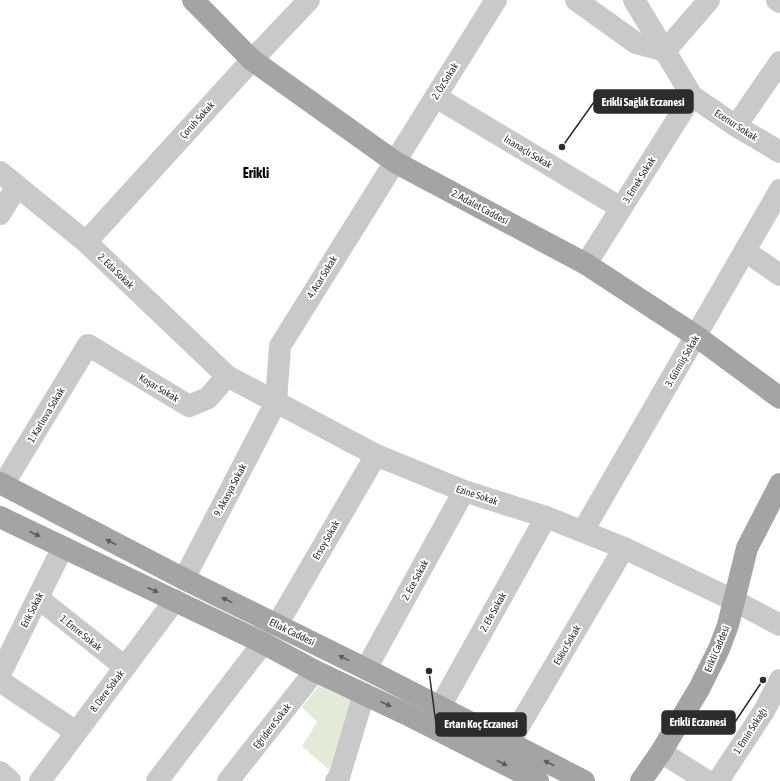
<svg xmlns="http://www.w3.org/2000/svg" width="780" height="781" viewBox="0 0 780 781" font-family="'Asap Condensed',sans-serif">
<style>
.green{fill:#e2ebd8}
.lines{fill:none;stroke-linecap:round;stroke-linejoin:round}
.minor{stroke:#c9c9c9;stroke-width:22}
.major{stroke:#a4a4a4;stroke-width:22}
.oneway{fill:#5c5c5c}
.labels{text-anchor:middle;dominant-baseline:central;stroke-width:4;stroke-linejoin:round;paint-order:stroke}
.street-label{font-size:10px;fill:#2c2c2c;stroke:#fff}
.district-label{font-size:14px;font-weight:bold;fill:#000;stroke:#fff}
.leader{fill:none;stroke:#2c2c2c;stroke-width:1.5}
.callout-dot{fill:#2c2c2c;stroke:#fff;stroke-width:1.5}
.callout{fill:#2c2c2c;stroke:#2c2c2c;stroke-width:1.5}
.callout-label{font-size:11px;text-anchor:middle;font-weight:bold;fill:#fff}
</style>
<rect width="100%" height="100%" fill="#fff"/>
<path class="green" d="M319 686 351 700 329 770 302 746 317 722 302 707Z"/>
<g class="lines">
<g class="minor">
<path d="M576 0 636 43 665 51 709 0"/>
<path d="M634 0 692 96 736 126 780 152"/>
<path d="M777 0 780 2"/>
<path d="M436 97 621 208"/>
<path d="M736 126 780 62"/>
<path d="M0 172 86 242 227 376 376 455 464 491 546 517 624 548 733 600 780 625"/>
<path d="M0 214 17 186"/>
<path d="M86 242 252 60 309 0"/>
<path d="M745 251 780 275"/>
<path d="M586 264 692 96"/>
<path d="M3 485 88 345 189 406 208 398 227 376"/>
<path d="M583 531 780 190"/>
<path d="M184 579 276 402 280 346 496 0"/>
<path d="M38 598 125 667"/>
<path d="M277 625 376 455"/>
<path d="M366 669 464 491"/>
<path d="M0 674 63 547"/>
<path d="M0 681 76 732"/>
<path d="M440 707 546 517"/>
<path d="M509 743 624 548"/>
<path d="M661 752 707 781"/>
<path d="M0 772 10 781"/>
<path d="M40 781 175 600"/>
<path d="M157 781 263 643"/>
<path d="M228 781 315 671"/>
<path d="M336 781 339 777 364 694"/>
<path d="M718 781 764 711 780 680"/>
</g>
<g class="major">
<path d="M193 0 252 60 395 162 586 264 696 336 780 398"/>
<path d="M0 483 184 579 366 669 584 781"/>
<path d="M0 517 263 643 315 671 406 714 538 781"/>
<path d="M641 781 661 752 699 689 719 649 728 625 747 548 780 484"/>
</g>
</g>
<defs><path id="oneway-solid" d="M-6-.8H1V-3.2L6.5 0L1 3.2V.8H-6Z"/></defs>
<g class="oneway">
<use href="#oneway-solid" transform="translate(35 534) rotate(25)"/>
<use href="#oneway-solid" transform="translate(111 542) rotate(-153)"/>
<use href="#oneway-solid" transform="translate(153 590) rotate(25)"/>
<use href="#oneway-solid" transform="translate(227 600) rotate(-154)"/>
<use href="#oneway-solid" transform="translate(344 658) rotate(-154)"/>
<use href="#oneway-solid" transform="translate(386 704) rotate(25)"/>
<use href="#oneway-solid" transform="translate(502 763) rotate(27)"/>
<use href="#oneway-solid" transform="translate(549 763) rotate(-153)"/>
</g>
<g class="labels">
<g class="street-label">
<text transform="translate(445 81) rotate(-58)">2. Öz Sokak</text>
<text transform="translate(197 120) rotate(-48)">Çoruh Sokak</text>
<text transform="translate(736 125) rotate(33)">Ecenur Sokak</text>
<text transform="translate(528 152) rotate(31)">İnanaçlı Sokak</text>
<text transform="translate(639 180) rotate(-58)">3. Emek Sokak</text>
<text transform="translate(480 207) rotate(28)">2. Adalet Caddesi</text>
<text transform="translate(116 271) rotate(44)">2. Eda Sokak</text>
<text transform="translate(322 277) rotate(-58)">4. Acar Sokak</text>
<text transform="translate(682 361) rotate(-60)">3. Gümüş Sokak</text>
<text transform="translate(159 388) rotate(31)">Koşar Sokak</text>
<text transform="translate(46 415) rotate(-59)">1. Karlıova Sokak</text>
<text transform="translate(230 490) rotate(-62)">9. Akasya Sokak</text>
<text transform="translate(477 495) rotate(18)">Ezine Sokak</text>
<text transform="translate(326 540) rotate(-60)">Ersoy Sokak</text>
<text transform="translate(415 580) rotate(-61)">2. Ece Sokak</text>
<text transform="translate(32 610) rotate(-63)">Erik Sokak</text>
<text transform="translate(493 612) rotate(-61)">2. Efe Sokak</text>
<text transform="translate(292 632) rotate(26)">Eflak Caddesi</text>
<text transform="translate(81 633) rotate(39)">1. Emre Sokak</text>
<text transform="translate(567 645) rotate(-60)">Eskici Sokak</text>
<text transform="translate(717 649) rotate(-67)">Erikli Caddesi</text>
<text transform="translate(107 691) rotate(-53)">8. Dere Sokak</text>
<text transform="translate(272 726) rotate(-52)">Eğridere Sokak</text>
<text transform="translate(750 731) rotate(-57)">1. Emin Sokağı</text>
</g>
<g class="district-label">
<text x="256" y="173">Erikli</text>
</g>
</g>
<path class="leader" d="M562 147L594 102M763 680L735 722M429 671L436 724"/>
<g class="callout-dot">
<circle cx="562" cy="147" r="4"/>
<circle cx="763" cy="680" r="4"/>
<circle cx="429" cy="671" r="4"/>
</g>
<g class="callout">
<rect x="594" y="90" width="99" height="23" rx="4"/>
<rect x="662" y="711" width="73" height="23" rx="4"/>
<rect x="436" y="713" width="90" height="23" rx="4"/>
</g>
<g class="callout-label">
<text x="643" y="106">Erikli Sağlık Eczanesi</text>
<text x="698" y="726">Erikli Eczanesi</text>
<text x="481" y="728">Ertan Koç Eczanesi</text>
</g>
</svg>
